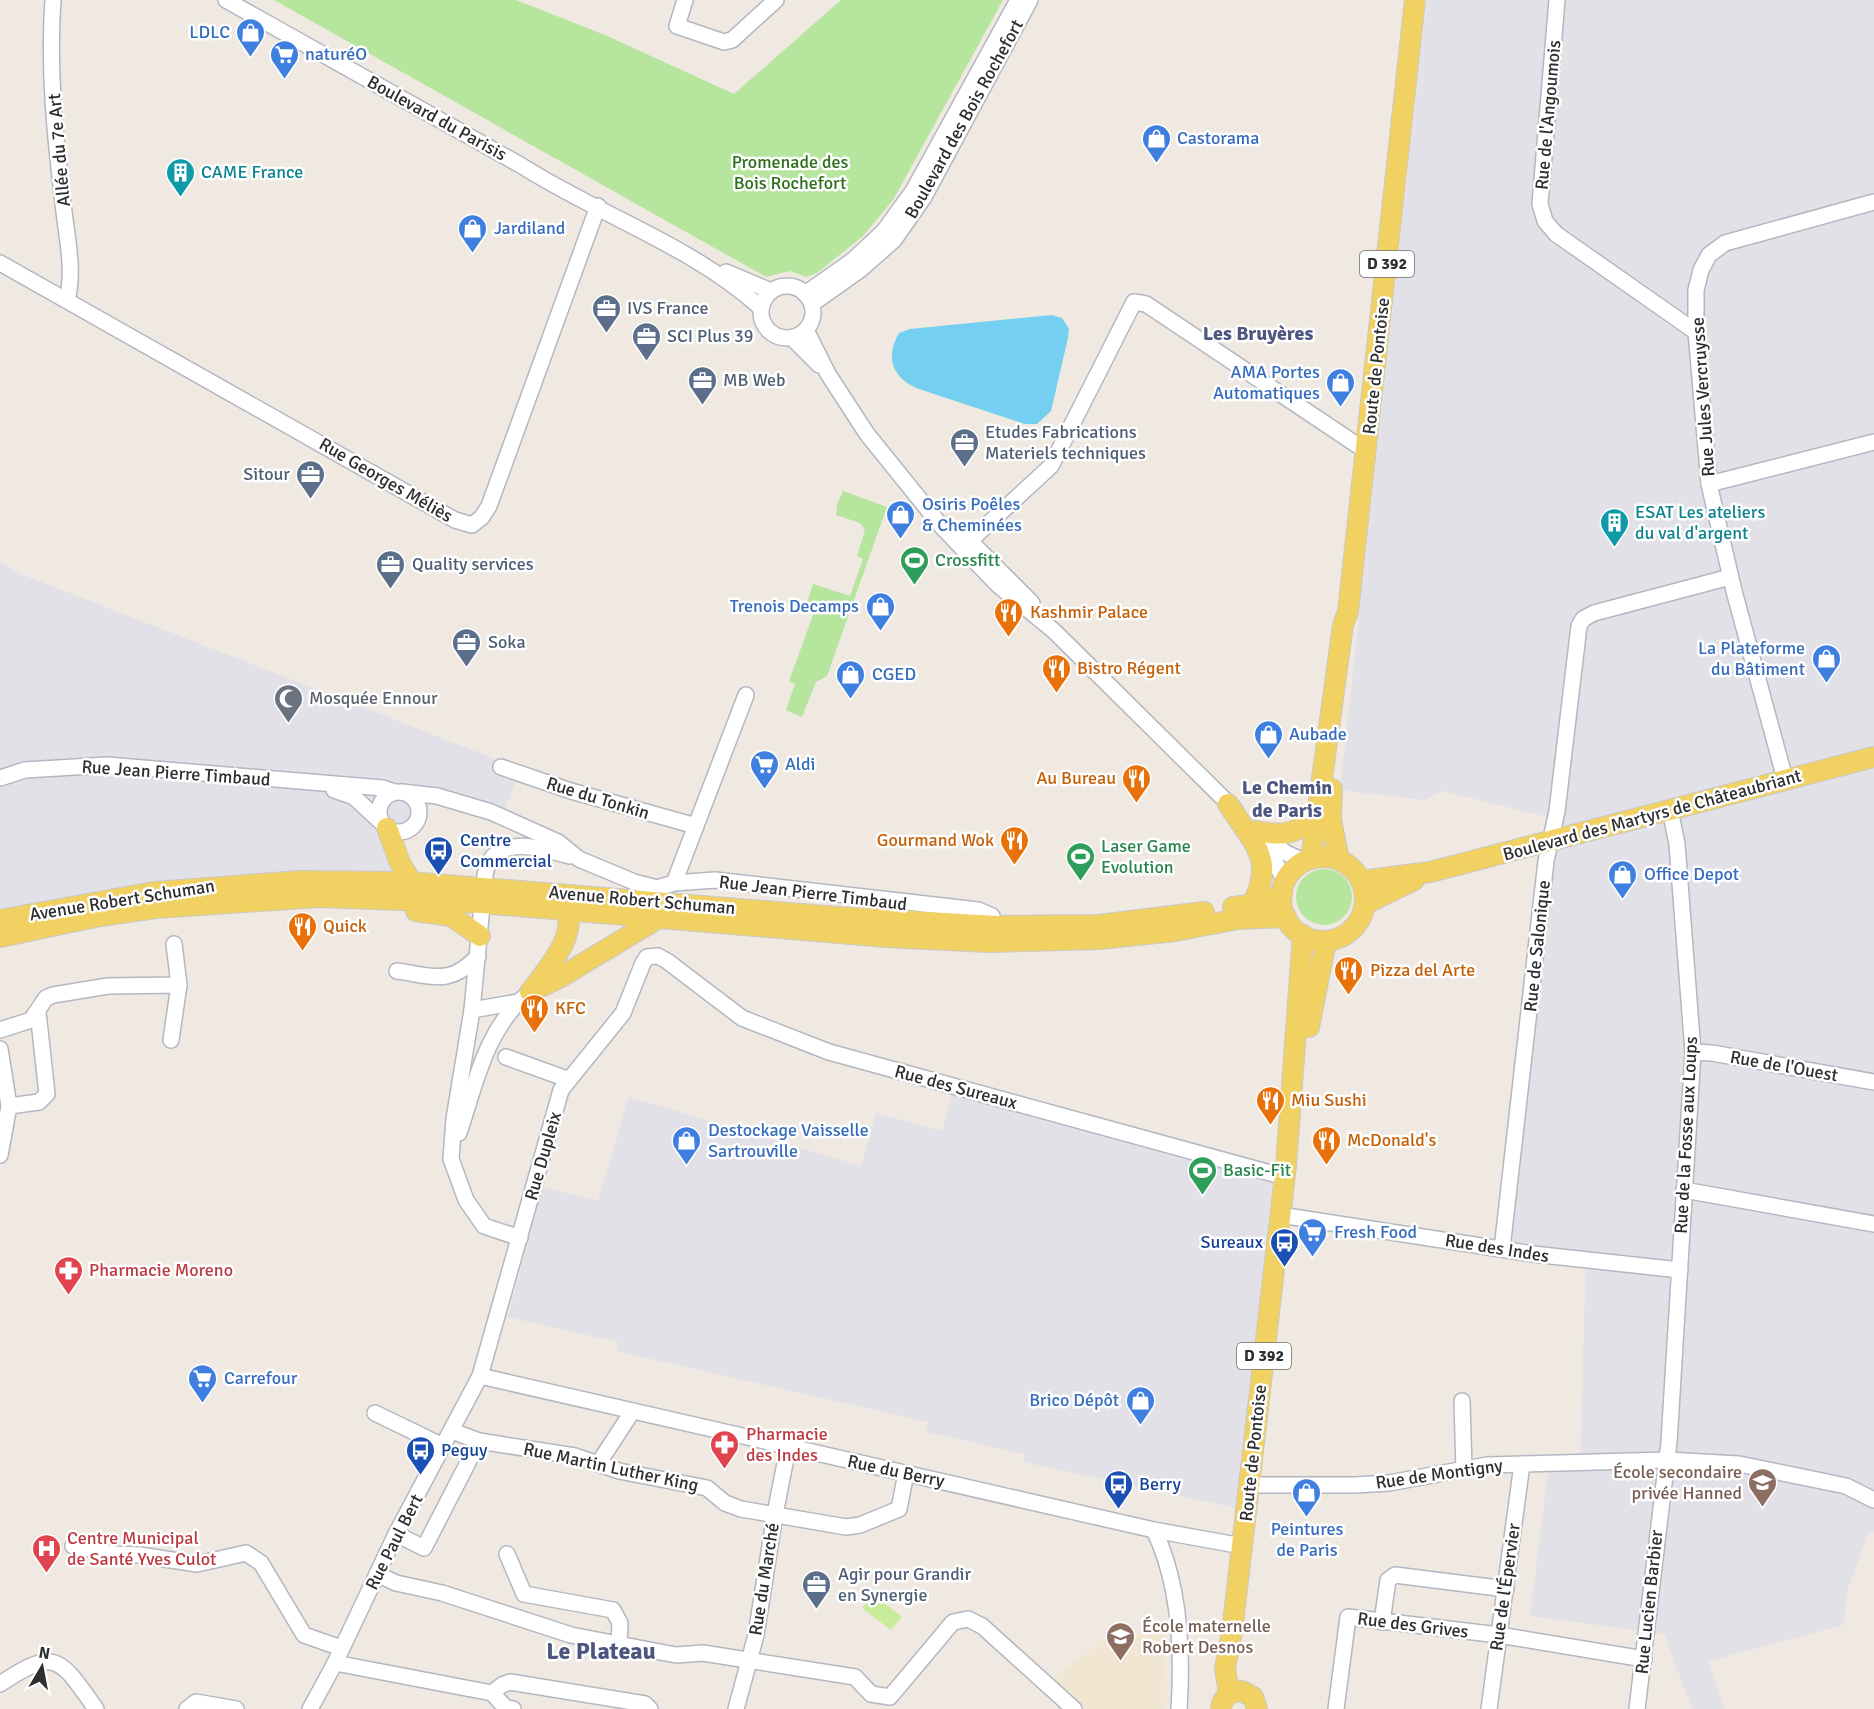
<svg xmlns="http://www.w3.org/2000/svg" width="1874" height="1709" viewBox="0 0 1874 1709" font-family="Signika,sans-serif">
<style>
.industrial{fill:#e3e1e8}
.education{fill:#f0e6d1}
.green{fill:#b6e59e}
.pitch{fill:#c9ec9a}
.water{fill:#75cff0}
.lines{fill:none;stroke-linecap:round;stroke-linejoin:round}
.minor-casing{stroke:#b4b7c1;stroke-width:18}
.major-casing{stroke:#c9c9c9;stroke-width:22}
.minor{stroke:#fff;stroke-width:15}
.major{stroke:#f2d163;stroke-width:20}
.labels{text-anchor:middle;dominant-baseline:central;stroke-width:5;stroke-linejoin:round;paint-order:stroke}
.shield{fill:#fff;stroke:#6d6d6d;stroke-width:1.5}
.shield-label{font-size:16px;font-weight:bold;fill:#2e2e2e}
.shop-label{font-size:18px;fill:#366cbe;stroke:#fff;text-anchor:start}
.street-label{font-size:18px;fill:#2e2e2e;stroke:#fff}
.park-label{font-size:18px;fill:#2c6e1b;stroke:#fff}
.culture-label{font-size:18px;fill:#0d838f;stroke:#fff;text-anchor:start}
.service-label{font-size:18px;fill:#4e5e75;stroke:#fff;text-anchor:start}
.leisure-label{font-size:18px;fill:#27864d;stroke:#fff;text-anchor:start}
.food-label{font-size:18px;fill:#c56008;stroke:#fff;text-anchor:start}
.worship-label{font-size:18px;fill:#5b616d;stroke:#fff;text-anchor:start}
.transit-label{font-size:18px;fill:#164399;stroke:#fff;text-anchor:start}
.health-label{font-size:18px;fill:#be3a42;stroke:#fff;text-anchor:start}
.education-label{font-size:18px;fill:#785e54;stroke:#fff;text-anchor:end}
.neighbourhood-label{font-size:20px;font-weight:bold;fill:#4d5680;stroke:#fff}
.district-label{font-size:24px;font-weight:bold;fill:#4d5680;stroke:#fff}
</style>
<rect width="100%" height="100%" fill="#efe9e1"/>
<g class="industrial">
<path d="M1427 0H1874V1531L1867 1537 1848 1588 1843 1625 1709 1661 1724 1709H1692L1664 1634 1530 1616 1548 1472 1580 1469 1586 1255 1509 1247 1554 858 1547 817 1443 791 1424 800 1340 790Z"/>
<path d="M0 563 21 574 521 769 500 821 431 802 419 829 397 840 402 874 0 912Z"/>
<path d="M953 1093 1268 1177 1272 1183 1236 1508 1023 1462 1024 1454 927 1432 928 1422 616 1351 618 1342 508 1317 542 1187 598 1201 629 1097 861 1166 876 1113 942 1131Z"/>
</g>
<path class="education" d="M1140 1633H1165L1167 1706 1161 1709H1085L1069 1691 1053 1680 1104 1638 1126 1642Z"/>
<g class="green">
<path d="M274 0H516L605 35 734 94 841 0H1003L893 200 863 236 817 273 806 277 790 271 766 277Z"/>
<path d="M843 491 887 507 827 676 816 682 802 717 786 710 795 684 789 681 816 607 807 603 813 584 850 596 863 559 857 556 865 530 860 523 836 515 837 505Z"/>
<circle cx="1324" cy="897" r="28"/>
</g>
<path class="pitch" d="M873 1594 902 1617 891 1630 862 1608Z"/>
<path class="water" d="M1052 315 1062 318 1069 329 1068 338 1051 411 1037 424H1025L916 388C892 376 885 358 899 333L910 329Z"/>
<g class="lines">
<defs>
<g id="minor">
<path d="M53 0C48 67 55 136 63 203 66 234 75 270 67 300"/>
<path d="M226 0 522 166C599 215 691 245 761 308"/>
<path d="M685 0 677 26 724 42 732 40 776 0"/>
<path d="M1557 0 1540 204 1545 221 1556 234 1696 332"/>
<path d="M0 263 455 520 472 525 482 517 489 506 598 206"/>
<path d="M726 272 771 291"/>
<circle cx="787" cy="312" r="26"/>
<path d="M805 294 852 261 884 231 913 191 1018 0"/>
<path d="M812 304 860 270 894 240 924 197 1030 0"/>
<path d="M806 330 828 374 867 434 942 527 999 586 1054 631 1235 810"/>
<path d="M792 338 819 365"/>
<path d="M1709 484 1874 442"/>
<path d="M964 535 1032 603"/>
<path d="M962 548 1051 466 1134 302 1146 304 1366 451"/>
<path d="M501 767 571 791 696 826"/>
<path d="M0 778 25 770 107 765 383 788 395 792"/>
<path d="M1785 779 1734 591 1709 484 1696 332V290L1701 270 1709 255 1725 243 1874 202"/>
<path d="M334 790 354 797 382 823"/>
<circle cx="399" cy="812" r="20"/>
<path d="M402 792 437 796 491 812 558 842 579 859 634 882 657 888 674 883 715 880 978 910 992 916"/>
<path d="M1257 831 1286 853 1304 861"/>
<path d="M1264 839 1285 882"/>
<path d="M674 883 746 695"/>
<path d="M397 971C434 976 450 986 478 956"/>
<path d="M472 1010 518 1002"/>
<path d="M0 1030 31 1020 46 998 53 995 108 986 179 985"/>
<path d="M171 1040 179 985 174 944"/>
<path d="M0 1049 9 1106 0 1155"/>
<path d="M1693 1052 1712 1053 1874 1082"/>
<path d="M506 1057 567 1079"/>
<path d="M9 1106 39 1102 47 1094 38 1012"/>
<path d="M459 1133C476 1082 486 1027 530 992"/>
<path d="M1684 1190 1874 1224"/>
<path d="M1280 1215 1533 1254 1680 1270"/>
<path d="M520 1238 484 1226 466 1200 451 1159 454 1119 472 1010 485 875C493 832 542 848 570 856"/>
<path d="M1502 1249 1546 861 1557 811 1579 626 1583 619 1594 613 1730 577"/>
<path d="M480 1376 1154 1530 1242 1546"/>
<path d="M1462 1401 1464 1470"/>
<path d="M375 1413 443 1446"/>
<path d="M452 1431 479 1441"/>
<path d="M598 1464 632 1412"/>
<path d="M1250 1485H1355L1389 1483 1487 1465 1667 1460 1739 1464 1846 1486 1874 1500"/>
<path d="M1154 1530C1180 1584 1183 1649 1179 1709"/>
<path d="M396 1534 424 1548 479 1441 575 1456 619 1471 707 1488 725 1503 741 1509 846 1527 860 1525 899 1509 906 1473"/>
<path d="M73 1546 115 1554 140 1555 197 1564 246 1553 261 1563 304 1635 341 1648"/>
<path d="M507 1554 524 1594 613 1610 620 1623 619 1643"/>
<path d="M377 1574 396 1583 442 1593 571 1635 676 1655 703 1653 855 1677 871 1694 890 1697 953 1622 968 1619 982 1626 1074 1709"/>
<path d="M1382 1622 1388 1580 1395 1575 1506 1589"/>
<path d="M335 1663 492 1693 506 1708 513 1709"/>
<path d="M0 1684C56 1647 59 1657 96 1709"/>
<path d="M492 1693 502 1685 510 1682 645 1704 650 1709"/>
<path d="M187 1709 196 1702 236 1709"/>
<path d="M310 1709 335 1663 396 1534 480 1376 561 1090 623 1013 643 963 647 957 658 956 667 961 742 1018 829 1052 1285 1177"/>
<path d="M736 1709 756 1635 775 1514 788 1448"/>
<path d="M1336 1709 1348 1617 1499 1635 1644 1659"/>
<path d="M1489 1709 1522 1464"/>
<path d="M1637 1709 1669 1442 1693 1052 1677 844 1670 810"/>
</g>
<g id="major">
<path d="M1332 789 1331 820 1339 860"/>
<path d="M1228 804C1253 843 1277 860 1251 906"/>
<path d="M387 828 400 863 417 891"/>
<path d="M1256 831C1289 837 1299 834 1318 808"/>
<circle cx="1323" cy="899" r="42"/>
<path d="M1311 859 1343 625 1348 612 1415 0"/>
<path d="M1361 881 1430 872 1874 757"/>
<path d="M1365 904 1414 880"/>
<path d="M1233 907 1266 903 1282 894"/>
<path d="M416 911 451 916 480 936"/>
<path d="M0 920 154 892 299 881 410 882 838 917 997 926 1099 925 1204 912"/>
<path d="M0 937 100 916 156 908 319 897 482 903 886 937 989 942 1100 939 1175 931 1238 919 1286 917"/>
<path d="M532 990C550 965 582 931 563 900"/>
<path d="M530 992 559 978 657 919"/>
<path d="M1309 1027 1326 941"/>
<path d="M1229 1694 1225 1668 1232 1632 1286 1166 1303 935"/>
<path d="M1221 1709C1222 1697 1230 1691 1242 1691L1253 1697 1257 1709"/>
</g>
</defs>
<use href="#minor" class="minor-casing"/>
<use href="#major" class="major-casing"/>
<use href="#minor" class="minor"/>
<use href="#major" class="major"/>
</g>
<defs>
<symbol id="shop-pin" viewBox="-11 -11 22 30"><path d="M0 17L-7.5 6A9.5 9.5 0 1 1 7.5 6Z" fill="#3f7fe0" stroke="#fff"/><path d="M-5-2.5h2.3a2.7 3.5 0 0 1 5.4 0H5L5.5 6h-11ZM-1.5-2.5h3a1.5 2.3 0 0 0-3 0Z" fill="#fff"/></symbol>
<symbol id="supermarket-pin" viewBox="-11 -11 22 30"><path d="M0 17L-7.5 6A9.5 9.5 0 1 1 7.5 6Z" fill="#3f7fe0" stroke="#fff"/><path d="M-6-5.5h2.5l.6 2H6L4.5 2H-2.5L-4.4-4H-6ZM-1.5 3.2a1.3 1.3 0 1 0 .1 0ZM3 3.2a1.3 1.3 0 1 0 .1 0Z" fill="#fff"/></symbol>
<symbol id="building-pin" viewBox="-11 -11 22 30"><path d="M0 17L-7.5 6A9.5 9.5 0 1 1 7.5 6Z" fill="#0f9aa8" stroke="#fff"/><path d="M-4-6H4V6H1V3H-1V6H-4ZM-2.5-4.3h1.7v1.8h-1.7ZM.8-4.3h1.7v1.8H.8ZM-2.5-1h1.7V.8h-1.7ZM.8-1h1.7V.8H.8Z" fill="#fff"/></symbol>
<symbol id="office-pin" viewBox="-11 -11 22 30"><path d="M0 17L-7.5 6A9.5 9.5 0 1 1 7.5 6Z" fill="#5c6f8a" stroke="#fff"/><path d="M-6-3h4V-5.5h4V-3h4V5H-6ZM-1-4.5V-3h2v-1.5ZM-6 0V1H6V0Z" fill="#fff"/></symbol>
<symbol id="stadium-pin" viewBox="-11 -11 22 30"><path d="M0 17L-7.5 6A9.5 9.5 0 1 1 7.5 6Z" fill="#2e9e5b" stroke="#fff"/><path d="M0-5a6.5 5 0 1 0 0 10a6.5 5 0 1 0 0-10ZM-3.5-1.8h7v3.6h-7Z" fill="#fff"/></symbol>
<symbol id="restaurant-pin" viewBox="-11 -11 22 30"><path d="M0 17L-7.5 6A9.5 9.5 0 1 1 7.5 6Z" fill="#e8710a" stroke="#fff"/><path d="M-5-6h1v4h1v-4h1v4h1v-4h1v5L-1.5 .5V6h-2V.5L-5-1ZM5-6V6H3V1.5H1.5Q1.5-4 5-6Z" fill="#fff"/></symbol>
<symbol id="mosque-pin" viewBox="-11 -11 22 30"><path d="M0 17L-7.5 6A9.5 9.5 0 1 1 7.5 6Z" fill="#6b7280" stroke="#fff"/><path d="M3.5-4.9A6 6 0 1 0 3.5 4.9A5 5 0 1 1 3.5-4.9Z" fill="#fff"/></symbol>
<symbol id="bus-pin" viewBox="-11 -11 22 30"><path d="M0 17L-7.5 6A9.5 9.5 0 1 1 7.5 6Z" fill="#1a4fb4" stroke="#fff"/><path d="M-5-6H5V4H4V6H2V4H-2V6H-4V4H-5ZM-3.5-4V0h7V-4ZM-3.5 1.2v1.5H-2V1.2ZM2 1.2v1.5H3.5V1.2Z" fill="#fff"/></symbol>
<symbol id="pharmacy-pin" viewBox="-11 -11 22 30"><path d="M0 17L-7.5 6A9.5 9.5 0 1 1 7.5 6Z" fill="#e0444e" stroke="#fff"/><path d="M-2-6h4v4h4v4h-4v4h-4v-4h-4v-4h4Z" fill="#fff"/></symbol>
<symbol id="school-pin" viewBox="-11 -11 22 30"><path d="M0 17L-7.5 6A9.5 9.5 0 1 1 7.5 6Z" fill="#8d6e63" stroke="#fff"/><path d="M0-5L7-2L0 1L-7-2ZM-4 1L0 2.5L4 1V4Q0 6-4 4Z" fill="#fff"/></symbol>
<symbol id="hospital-pin" viewBox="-11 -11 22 30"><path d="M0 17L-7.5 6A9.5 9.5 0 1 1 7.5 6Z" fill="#e0444e" stroke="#fff"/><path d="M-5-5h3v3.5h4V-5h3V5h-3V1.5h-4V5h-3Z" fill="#fff"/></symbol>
</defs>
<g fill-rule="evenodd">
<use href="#shop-pin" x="234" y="16" width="33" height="45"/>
<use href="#supermarket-pin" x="268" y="38" width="33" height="45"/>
<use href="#shop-pin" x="1140" y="122" width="33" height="45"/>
<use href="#building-pin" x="164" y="156" width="33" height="45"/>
<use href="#shop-pin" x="456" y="212" width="33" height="45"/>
<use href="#office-pin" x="590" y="292" width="33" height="45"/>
<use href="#office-pin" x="630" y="320" width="33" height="45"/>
<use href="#office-pin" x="686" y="364" width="33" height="45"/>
<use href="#shop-pin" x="1324" y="366" width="33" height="45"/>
<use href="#office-pin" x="948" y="426" width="33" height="45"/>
<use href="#office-pin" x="294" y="458" width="33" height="45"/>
<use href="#shop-pin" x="884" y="498" width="33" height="45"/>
<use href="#building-pin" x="1598" y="506" width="33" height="45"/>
<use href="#stadium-pin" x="898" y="544" width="33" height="45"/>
<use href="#office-pin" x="374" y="548" width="33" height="45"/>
<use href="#shop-pin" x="864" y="590" width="33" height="45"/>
<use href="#restaurant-pin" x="992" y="596" width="33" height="45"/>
<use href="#office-pin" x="450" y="626" width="33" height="45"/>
<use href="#shop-pin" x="1810" y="642" width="33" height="45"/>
<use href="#restaurant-pin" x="1040" y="652" width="33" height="45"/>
<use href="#shop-pin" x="834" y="658" width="33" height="45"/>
<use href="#mosque-pin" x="272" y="682" width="33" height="45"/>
<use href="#shop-pin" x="1252" y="718" width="33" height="45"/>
<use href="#supermarket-pin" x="748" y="748" width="33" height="45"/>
<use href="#restaurant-pin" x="1120" y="762" width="33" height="45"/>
<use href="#restaurant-pin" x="998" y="824" width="33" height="45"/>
<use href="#bus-pin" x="422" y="834" width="33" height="45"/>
<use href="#stadium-pin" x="1064" y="840" width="33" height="45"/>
<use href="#shop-pin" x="1606" y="858" width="33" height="45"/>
<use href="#restaurant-pin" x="286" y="910" width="33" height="45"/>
<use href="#restaurant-pin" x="1332" y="954" width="33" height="45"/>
<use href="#restaurant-pin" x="518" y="992" width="33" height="45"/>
<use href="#restaurant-pin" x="1254" y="1084" width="33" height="45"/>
<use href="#shop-pin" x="670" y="1124" width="33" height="45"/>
<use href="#restaurant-pin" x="1310" y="1124" width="33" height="45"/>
<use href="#stadium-pin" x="1186" y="1154" width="33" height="45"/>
<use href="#supermarket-pin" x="1296" y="1216" width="33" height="45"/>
<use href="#bus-pin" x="1268" y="1226" width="33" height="45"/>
<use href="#pharmacy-pin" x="52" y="1254" width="33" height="45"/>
<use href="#supermarket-pin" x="186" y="1362" width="33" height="45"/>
<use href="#shop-pin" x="1124" y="1384" width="33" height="45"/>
<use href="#pharmacy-pin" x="708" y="1428" width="33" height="45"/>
<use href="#bus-pin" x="404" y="1434" width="33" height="45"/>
<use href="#school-pin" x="1746" y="1466" width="33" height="45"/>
<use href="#bus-pin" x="1102" y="1468" width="33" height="45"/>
<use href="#shop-pin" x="1290" y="1476" width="33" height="45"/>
<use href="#hospital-pin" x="30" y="1532" width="33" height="45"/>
<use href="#office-pin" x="800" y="1568" width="33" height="45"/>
<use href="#school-pin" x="1104" y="1620" width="33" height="45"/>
</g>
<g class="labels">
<g class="shield">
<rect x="1360" y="251" width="54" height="26" rx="4.5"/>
<rect x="1237" y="1343" width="54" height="26" rx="4.5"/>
</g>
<g class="shield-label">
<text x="1387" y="264">D 392</text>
<text x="1264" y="1356">D 392</text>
</g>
<g class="shop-label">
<text x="230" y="32" text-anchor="end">LDLC</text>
<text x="305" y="54">naturéO</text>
<text x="1177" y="138">Castorama</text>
<text x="494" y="228">Jardiland</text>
<text x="1320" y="372" text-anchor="end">AMA Portes<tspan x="1320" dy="21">Automatiques</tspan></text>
<text x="922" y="504">Osiris Poêles<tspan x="922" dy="21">&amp; Cheminées</tspan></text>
<text x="859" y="606" text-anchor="end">Trenois Decamps</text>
<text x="1805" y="648" text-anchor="end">La Plateforme<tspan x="1805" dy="21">du Bâtiment</tspan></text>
<text x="872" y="674">CGED</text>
<text x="1289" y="734">Aubade</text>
<text x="785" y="764">Aldi</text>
<text x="1644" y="874">Office Depot</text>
<text x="708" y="1130">Destockage Vaisselle<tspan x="708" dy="21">Sartrouville</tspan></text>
<text x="1334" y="1232">Fresh Food</text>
<text x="224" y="1378">Carrefour</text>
<text x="1119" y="1400" text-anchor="end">Brico Dépôt</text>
<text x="1307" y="1529" text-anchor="middle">Peintures<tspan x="1307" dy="21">de Paris</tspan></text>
</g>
<g class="street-label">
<text transform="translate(1548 115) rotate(-85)">Rue de l'Angoumois</text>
<text transform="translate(437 118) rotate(29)">Boulevard du Parisis</text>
<text transform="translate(964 119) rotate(-61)">Boulevard des Bois Rochefort</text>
<text transform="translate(59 150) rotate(-95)">Allée du 7e Art</text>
<text transform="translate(1376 366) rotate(-84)">Route de Pontoise</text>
<text transform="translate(1703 397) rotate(-94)">Rue Jules Vercruysse</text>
<text transform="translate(386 480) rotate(30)">Rue Georges Méliès</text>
<text transform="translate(176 773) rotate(4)">Rue Jean Pierre Timbaud</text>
<text transform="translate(598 798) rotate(17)">Rue du Tonkin</text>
<text transform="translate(1652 815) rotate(-15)">Boulevard des Martyrs de Châteaubriant</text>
<text transform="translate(813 893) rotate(7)">Rue Jean Pierre Timbaud</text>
<text transform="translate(122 900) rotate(-9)">Avenue Robert Schuman</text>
<text transform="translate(642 900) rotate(5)">Avenue Robert Schuman</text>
<text transform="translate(1537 946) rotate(-84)">Rue de Salonique</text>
<text transform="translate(1784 1066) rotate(10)">Rue de l'Ouest</text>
<text transform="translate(956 1087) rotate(15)">Rue des Sureaux</text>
<text transform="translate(1686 1135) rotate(-87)">Rue de la Fosse aux Loups</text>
<text transform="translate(543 1156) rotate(-74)">Rue Dupleix</text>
<text transform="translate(1497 1248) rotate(9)">Rue des Indes</text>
<text transform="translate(1253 1453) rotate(-84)">Route de Pontoise</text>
<text transform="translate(611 1467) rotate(12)">Rue Martin Luther King</text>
<text transform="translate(896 1471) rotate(12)">Rue du Berry</text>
<text transform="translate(1439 1474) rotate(-8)">Rue de Montigny</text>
<text transform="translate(394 1542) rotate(-63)">Rue Paul Bert</text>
<text transform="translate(764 1579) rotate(-81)">Rue du Marché</text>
<text transform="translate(1505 1587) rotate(-82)">Rue de l'Épervier</text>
<text transform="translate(1649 1602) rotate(-84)">Rue Lucien Barbier</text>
<text transform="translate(1413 1625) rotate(7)">Rue des Grives</text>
</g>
<g class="park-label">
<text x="790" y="162">Promenade des<tspan x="790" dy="21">Bois Rochefort</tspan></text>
</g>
<g class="culture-label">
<text x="201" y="172">CAME France</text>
<text x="1635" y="512">ESAT Les ateliers<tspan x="1635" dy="21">du val d'argent</tspan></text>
</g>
<g class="service-label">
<text x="627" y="308">IVS France</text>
<text x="667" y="336">SCI Plus 39</text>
<text x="723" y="380">MB Web</text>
<text x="985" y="432">Etudes Fabrications<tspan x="985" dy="21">Materiels techniques</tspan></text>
<text x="290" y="474" text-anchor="end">Sitour</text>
<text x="412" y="564">Quality services</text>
<text x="488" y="642">Soka</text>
<text x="838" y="1574">Agir pour Grandir<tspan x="838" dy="21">en Synergie</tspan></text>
</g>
<g class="leisure-label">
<text x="935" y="560">Crossfitt</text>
<text x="1101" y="846">Laser Game<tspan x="1101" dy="21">Evolution</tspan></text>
<text x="1223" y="1170">Basic-Fit</text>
</g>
<g class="food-label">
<text x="1030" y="612">Kashmir Palace</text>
<text x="1077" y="668">Bistro Régent</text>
<text x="1116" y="778" text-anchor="end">Au Bureau</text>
<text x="994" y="840" text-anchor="end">Gourmand Wok</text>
<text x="323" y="926">Quick</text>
<text x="1370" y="970">Pizza del Arte</text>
<text x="555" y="1008">KFC</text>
<text x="1291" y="1100">Miu Sushi</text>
<text x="1347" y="1140">McDonald's</text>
</g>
<g class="worship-label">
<text x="309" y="698">Mosquée Ennour</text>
</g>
<g class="transit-label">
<text x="460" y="840">Centre<tspan x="460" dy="21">Commercial</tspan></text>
<text x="1263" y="1242" text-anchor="end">Sureaux</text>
<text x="441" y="1450">Peguy</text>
<text x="1139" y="1484">Berry</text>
</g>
<g class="health-label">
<text x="89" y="1270">Pharmacie Moreno</text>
<text x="746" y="1434">Pharmacie<tspan x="746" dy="21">des Indes</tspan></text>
<text x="67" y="1538">Centre Municipal<tspan x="67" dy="21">de Santé Yves Culot</tspan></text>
</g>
<g class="education-label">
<text x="1742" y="1472">École secondaire<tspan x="1742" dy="21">privée Hanned</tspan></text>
<text x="1142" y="1626" text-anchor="start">École maternelle<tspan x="1142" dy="21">Robert Desnos</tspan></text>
</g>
<g class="neighbourhood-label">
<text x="1258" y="333">Les Bruyères</text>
<text x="1287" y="787">Le Chemin<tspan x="1287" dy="23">de Paris</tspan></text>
</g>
<g class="district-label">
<text x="601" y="1651">Le Plateau</text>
</g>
</g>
<g transform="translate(42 1667) rotate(10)" stroke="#ffffff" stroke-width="4.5" paint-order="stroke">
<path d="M0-4.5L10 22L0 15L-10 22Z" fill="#2e2e2e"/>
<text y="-9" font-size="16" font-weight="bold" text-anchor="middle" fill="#2e2e2e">N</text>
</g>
</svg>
